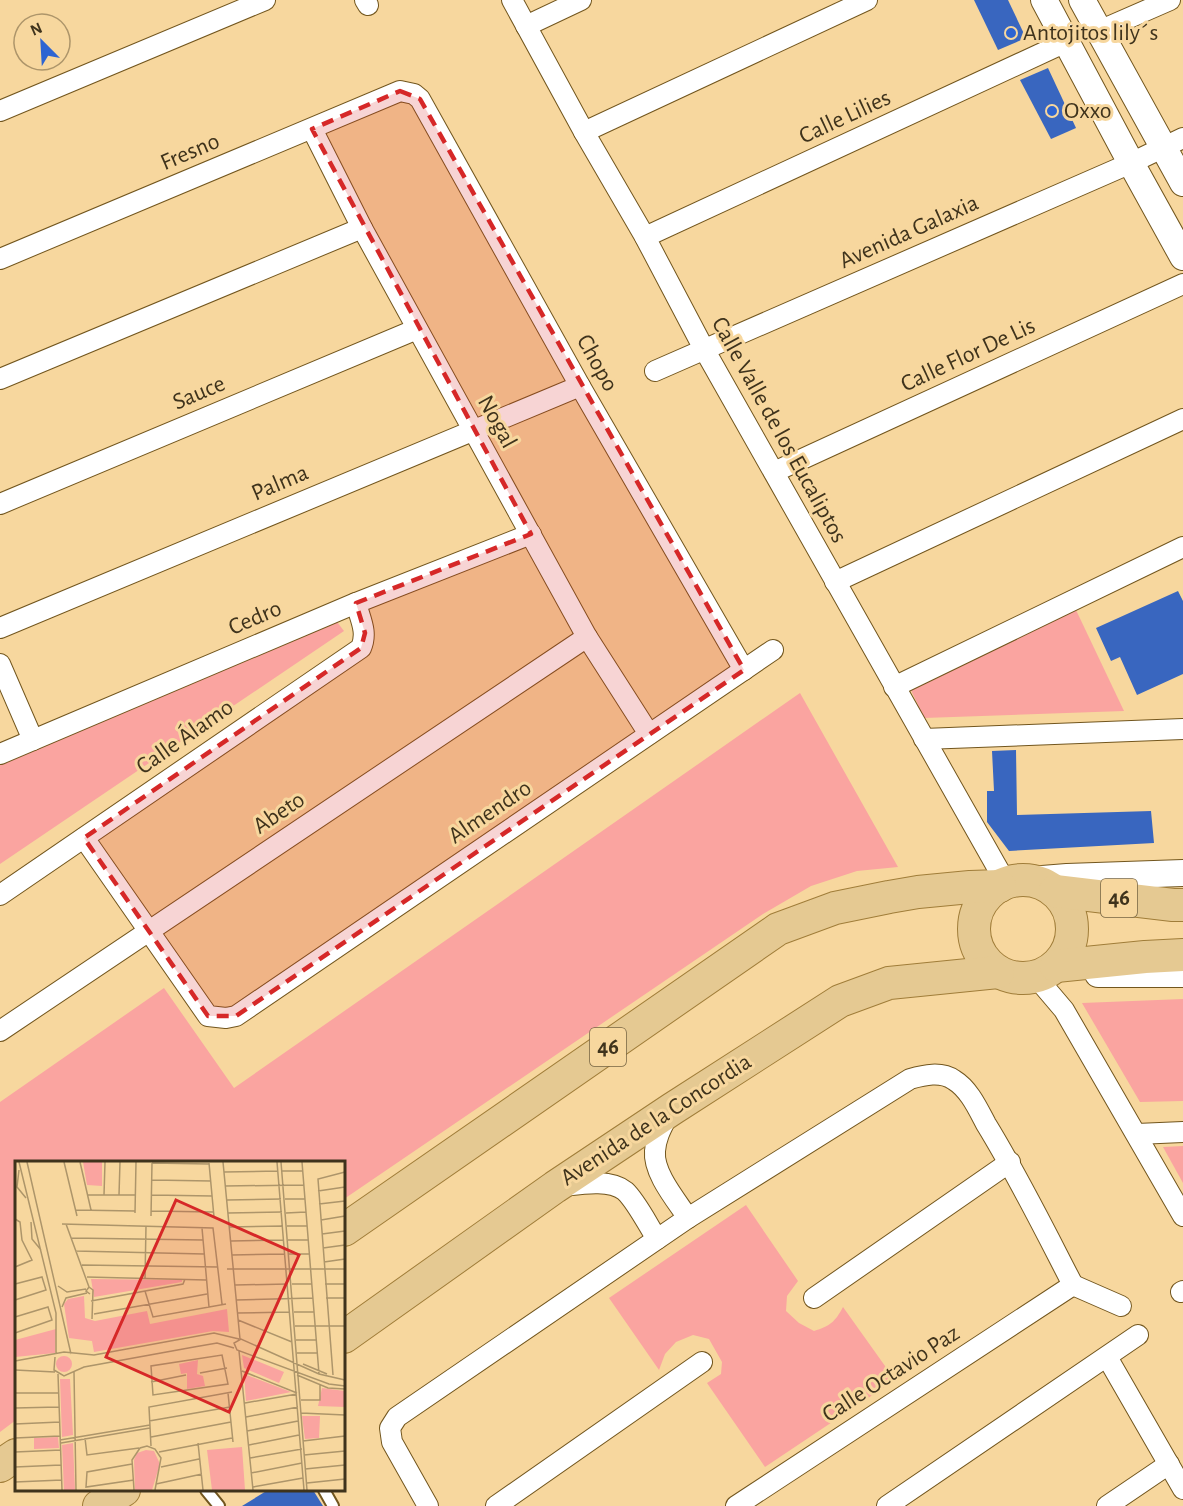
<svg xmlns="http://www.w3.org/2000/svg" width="1183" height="1506" viewBox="0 0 1183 1506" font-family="'Alegreya Sans',sans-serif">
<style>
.green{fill:#faa4a0}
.building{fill:#3966bf}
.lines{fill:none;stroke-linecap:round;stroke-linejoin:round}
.service-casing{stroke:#72561e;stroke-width:14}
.minor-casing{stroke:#72561e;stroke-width:22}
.tertiary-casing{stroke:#72561e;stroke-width:28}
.primary-casing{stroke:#a07d39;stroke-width:34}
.service{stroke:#fff;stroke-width:10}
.minor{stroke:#fff;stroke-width:20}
.tertiary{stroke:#fff;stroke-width:26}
.primary{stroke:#e5c992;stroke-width:32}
.marked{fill:#d62828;fill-opacity:0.2;stroke:#d62828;stroke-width:4.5;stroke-dasharray:12 8;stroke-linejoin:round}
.poi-dot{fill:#2d64d2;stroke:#f7d79e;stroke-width:2}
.labels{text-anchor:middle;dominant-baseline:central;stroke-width:6;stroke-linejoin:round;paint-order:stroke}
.shield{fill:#f7d79e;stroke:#766443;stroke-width:1.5}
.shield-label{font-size:22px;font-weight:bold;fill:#3f331c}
.poi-label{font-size:24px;fill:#3f331c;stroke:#f7d79e;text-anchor:start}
.street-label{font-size:24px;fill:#3f331c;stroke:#f7d79e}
.inset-road{fill:none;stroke:#ad956a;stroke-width:1.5}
.view{fill:#d62828;fill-opacity:0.15;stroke:#d62828;stroke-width:3}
.inset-edge{fill:none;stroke:#3f331c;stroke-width:3}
</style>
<rect width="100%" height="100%" fill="#f7d79e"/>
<g class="green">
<path d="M1076 610 1124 711 924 718 910 688Z"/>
<path d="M334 618 344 631 0 864V760Z"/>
<path d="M800 693 898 867 857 871 811 886 763 914 344 1199V1162H16V1420L0 1432V1102L164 988 234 1088Z"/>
<path d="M1183 999V1101L1140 1102 1082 1003Z"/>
<path d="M1183 1146V1183L1163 1147Z"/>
<path d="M746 1205 798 1281 787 1296 786 1311 799 1323 814 1331C830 1326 835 1322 843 1307L895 1380 765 1467 707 1383 721 1374 722 1362 709 1339 693 1335 676 1342 665 1354 659 1370 609 1298Z"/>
</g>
<g class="building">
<path d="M974 0H1008L1026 38 998 50Z"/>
<path d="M1048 68 1076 128 1051 139 1020 80Z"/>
<path d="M1178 591 1183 601V674L1137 695 1120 657 1111 661 1096 628Z"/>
<path d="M1016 750 1017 815 1151 811 1154 843 1009 851 987 822V791H994L992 751Z"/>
<path d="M268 1490H313L323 1506H242Z"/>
</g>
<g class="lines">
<defs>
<g id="service">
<path d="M206 1490 219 1506"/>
<path d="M324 1490 333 1506"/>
</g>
<g id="minor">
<path d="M365 0 368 5"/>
<path d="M512 0 584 132 645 237 704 349 1006 883"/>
<path d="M526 26 581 0"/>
<path d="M1099 31 1170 0"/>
<path d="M0 111 265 0"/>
<path d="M312 129 362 228 587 637 649 734"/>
<path d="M584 132 867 0"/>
<path d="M645 237 1066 42"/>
<path d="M0 259 400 91 414 94 420 99 580 386 744 670"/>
<path d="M655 371 1131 163 1183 138"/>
<path d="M0 379 362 228"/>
<path d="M774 472 1183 284"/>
<path d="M0 504 417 329"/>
<path d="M835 582 1183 419"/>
<path d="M0 628 580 386"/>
<path d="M0 664 33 740"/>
<path d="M894 687 1183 547"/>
<path d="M924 739 1183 729"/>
<path d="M0 754 356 603 531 534"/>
<path d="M84 838 208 1016 226 1018 236 1016 773 650"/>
<path d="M0 895 361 648C368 632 360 619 356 603"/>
<path d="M1036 977 1064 1010 1183 1216"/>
<path d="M0 1031 587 637"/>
<path d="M668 1115C662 1127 656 1137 655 1151 653 1173 676 1200 688 1218"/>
<path d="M1137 1134 1183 1132"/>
<path d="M564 1186C581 1184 610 1179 625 1191 636 1201 648 1225 657 1239"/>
<path d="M1073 1285 1121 1306"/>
<path d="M1181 1292 1183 1291"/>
<path d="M814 1298 1010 1162"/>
<path d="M1107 1357 1183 1489"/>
<path d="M428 1506 392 1442 390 1428 397 1417 688 1218 910 1079C924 1075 941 1071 954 1080 969 1089 978 1109 986 1124 1018 1176 1045 1231 1073 1285"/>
<path d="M496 1506 702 1362"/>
<path d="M736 1506 1073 1285"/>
<path d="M887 1506 1138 1335"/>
<path d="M1107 1506 1169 1464"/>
</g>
<g id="tertiary">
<path d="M1044 0 1131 163 1183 257"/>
<path d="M1082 0 1183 183"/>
<path d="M1030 880 1067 877 1183 873"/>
<path d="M1098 974H1183"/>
</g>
<g id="primary">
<circle cx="1023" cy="929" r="49"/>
<path d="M1055 891 1173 905H1183"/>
<path d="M1056 966 1145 957 1183 955"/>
<path d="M344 1230 778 929 835 908 889 897 918 892 970 887 1000 886"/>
<path d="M344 1337 555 1187 672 1109 840 1001 889 983 998 972"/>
<path d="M0 1466 16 1455"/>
<path d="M99 1506 124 1490"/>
</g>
</defs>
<use href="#service" class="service-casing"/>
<use href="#minor" class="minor-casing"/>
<use href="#tertiary" class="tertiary-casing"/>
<use href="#primary" class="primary-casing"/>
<use href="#service" class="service"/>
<use href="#minor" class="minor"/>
<use href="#tertiary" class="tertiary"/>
<use href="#primary" class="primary"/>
</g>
<path class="marked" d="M400 91 420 99 744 670 236 1016H208L84 838 361 648 365 633 356 603 531 534 312 129Z"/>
<g class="poi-dot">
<circle cx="1011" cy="33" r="6"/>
<circle cx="1052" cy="111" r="6"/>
</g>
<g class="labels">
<g class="shield">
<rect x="1101" y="879" width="36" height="38" rx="4.5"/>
<rect x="590" y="1028" width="36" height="38" rx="4.5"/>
</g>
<g class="shield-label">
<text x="1119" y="898">46</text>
<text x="608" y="1047">46</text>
</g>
<g class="poi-label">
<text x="1023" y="33">Antojitos lily´s</text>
<text x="1064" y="111">Oxxo</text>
</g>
<g class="street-label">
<text transform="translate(845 117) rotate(-25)">Calle Lilies</text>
<text transform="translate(190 152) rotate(-23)">Fresno</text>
<text transform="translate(909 232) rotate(-24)">Avenida Galaxia</text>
<text transform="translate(968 355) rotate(-25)">Calle Flor De Lis</text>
<text transform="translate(597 363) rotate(61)">Chopo</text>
<text transform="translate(199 393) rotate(-23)">Sauce</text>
<text transform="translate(497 422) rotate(61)">Nogal</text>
<text transform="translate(779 430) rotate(61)">Calle Valle de los Eucaliptos</text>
<text transform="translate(280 483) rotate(-23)">Palma</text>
<text transform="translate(255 618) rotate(-23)">Cedro</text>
<text transform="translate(185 737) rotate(-35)">Calle Álamo</text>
<text transform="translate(490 812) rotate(-34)">Almendro</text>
<text transform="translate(279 813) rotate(-34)">Abeto</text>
<text transform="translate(656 1120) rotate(-33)">Avenida de la Concordia</text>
<text transform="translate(891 1374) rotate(-33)">Calle Octavio Paz</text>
</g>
</g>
<g transform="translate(15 1161)">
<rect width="330" height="330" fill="#f7d79e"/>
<path d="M68 1H87V25L72 24ZM76 118 167 119V121L79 136ZM69 135 70 157 80 160 132 150 135 163 212 148 214 171 198 170 79 191 77 180 54 177 49 143 53 138ZM41 168 40 192 0 196V179ZM227 194 269 211 264 222 229 207ZM41 203a8 8 0 1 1 16 0a8 8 0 1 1-16 0ZM183 199 182 213 188 215 190 225 172 228V212L166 213 164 203ZM229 213 276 231 231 240ZM45 218H55L58 274 47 276ZM307 227 330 230V246L303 245ZM287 255H305L304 277 290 278ZM43 276 44 287 19 288V277ZM58 282 60 329H49L47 284ZM227 286 230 329H197L192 289ZM131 289 139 290 145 303 137 329H120L119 299 122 292Z" fill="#faa4a0"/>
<path class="inset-road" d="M4 1 41 152V193M12 1 56 193M49 1 62 55M65 1 76 49M208 1 225 178M262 1 289 329M266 1 292 329M287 1 304 213M137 2 194 3M194 2 199 56M4 9 2 26 11 37M267 10H287M209 11 263 10M137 19 196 20M210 25 289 24M303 30 330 26M72 34H120M89 34 90 1M104 34 105 1M137 34 197 35M270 38H290M212 39 266 38M304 43 330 40M60 49 120 50M136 50 198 51M120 52 121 1M213 52 267 51M271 52 291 51M136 55 137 2M0 58 5 61 7 79 17 99 0 106M306 59 330 55M16 61 17 78 26 89M47 63 198 67 207 143M51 63 74 126M272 65H292M214 66 268 65M187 67 194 146M307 73 330 70M56 77 188 79M273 79H293M216 80 269 79M308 87 330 84M60 90 189 93M274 93H294M217 94 270 93M309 101 330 98M67 104 203 106M212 108H330M72 116 191 119M130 118 131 65M0 123 27 116 31 129 0 139M277 123H297M310 123H330M220 124 273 123M43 125 52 131 71 128M130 130 138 156 211 143M75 133 71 130 74 126 78 129 77 158M311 137H330M221 139 298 137M76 140 168 123 170 118M47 146 51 137 72 132M279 151H299M222 152 275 151M79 153 192 133M0 156 33 146 37 159 0 172M223 159 277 181M280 165H330M281 179H301M224 190 238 329M282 192H302M207 194 213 223 138 234 136 205ZM40 196 39 209 49 215 69 206 179 186 202 182 219 187M0 200 49 191 79 194 199 172 224 178M288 203 312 213M0 209 40 211M227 210 282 232M59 211 61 329M185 212 212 207M43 213 47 329M282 214 313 227 330 228M318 214 303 18 330 11M330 219 304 213 226 178 219 182 222 189 314 223 330 225M136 221 171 214M0 232H43M213 232 218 281M286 239H305V224M230 242 282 233M0 247 44 246M286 252 330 254M231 256 283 246M134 260 215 246M0 263 45 261M232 270 283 260M136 276 216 261M0 277 45 275M70 277 72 294 124 287M45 279 135 264M288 280 330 275M46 282 135 267M183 282 188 329M234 284 284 274M136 285 134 246 217 231M0 291 46 289M144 291 217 277M289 294 330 290M235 297 287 288M117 303 72 311 71 326 119 319M0 306 46 304M146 306 184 298M290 308 330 304M236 312 287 302M0 321 47 319M292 322 330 318M141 323 187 313M238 326 288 317M119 329 117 299 125 287 132 285 140 288 146 297 140 329"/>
<path class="view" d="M161 39 284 94 214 251 91 196Z"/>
<rect width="330" height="330" class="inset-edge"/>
</g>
<g transform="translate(42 42) rotate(336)"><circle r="28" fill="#f7d79e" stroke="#ad956a" stroke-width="1.5"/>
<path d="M0-4.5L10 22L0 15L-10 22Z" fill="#2d64d2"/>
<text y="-9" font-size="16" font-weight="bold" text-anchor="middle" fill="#3f331c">N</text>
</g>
</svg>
